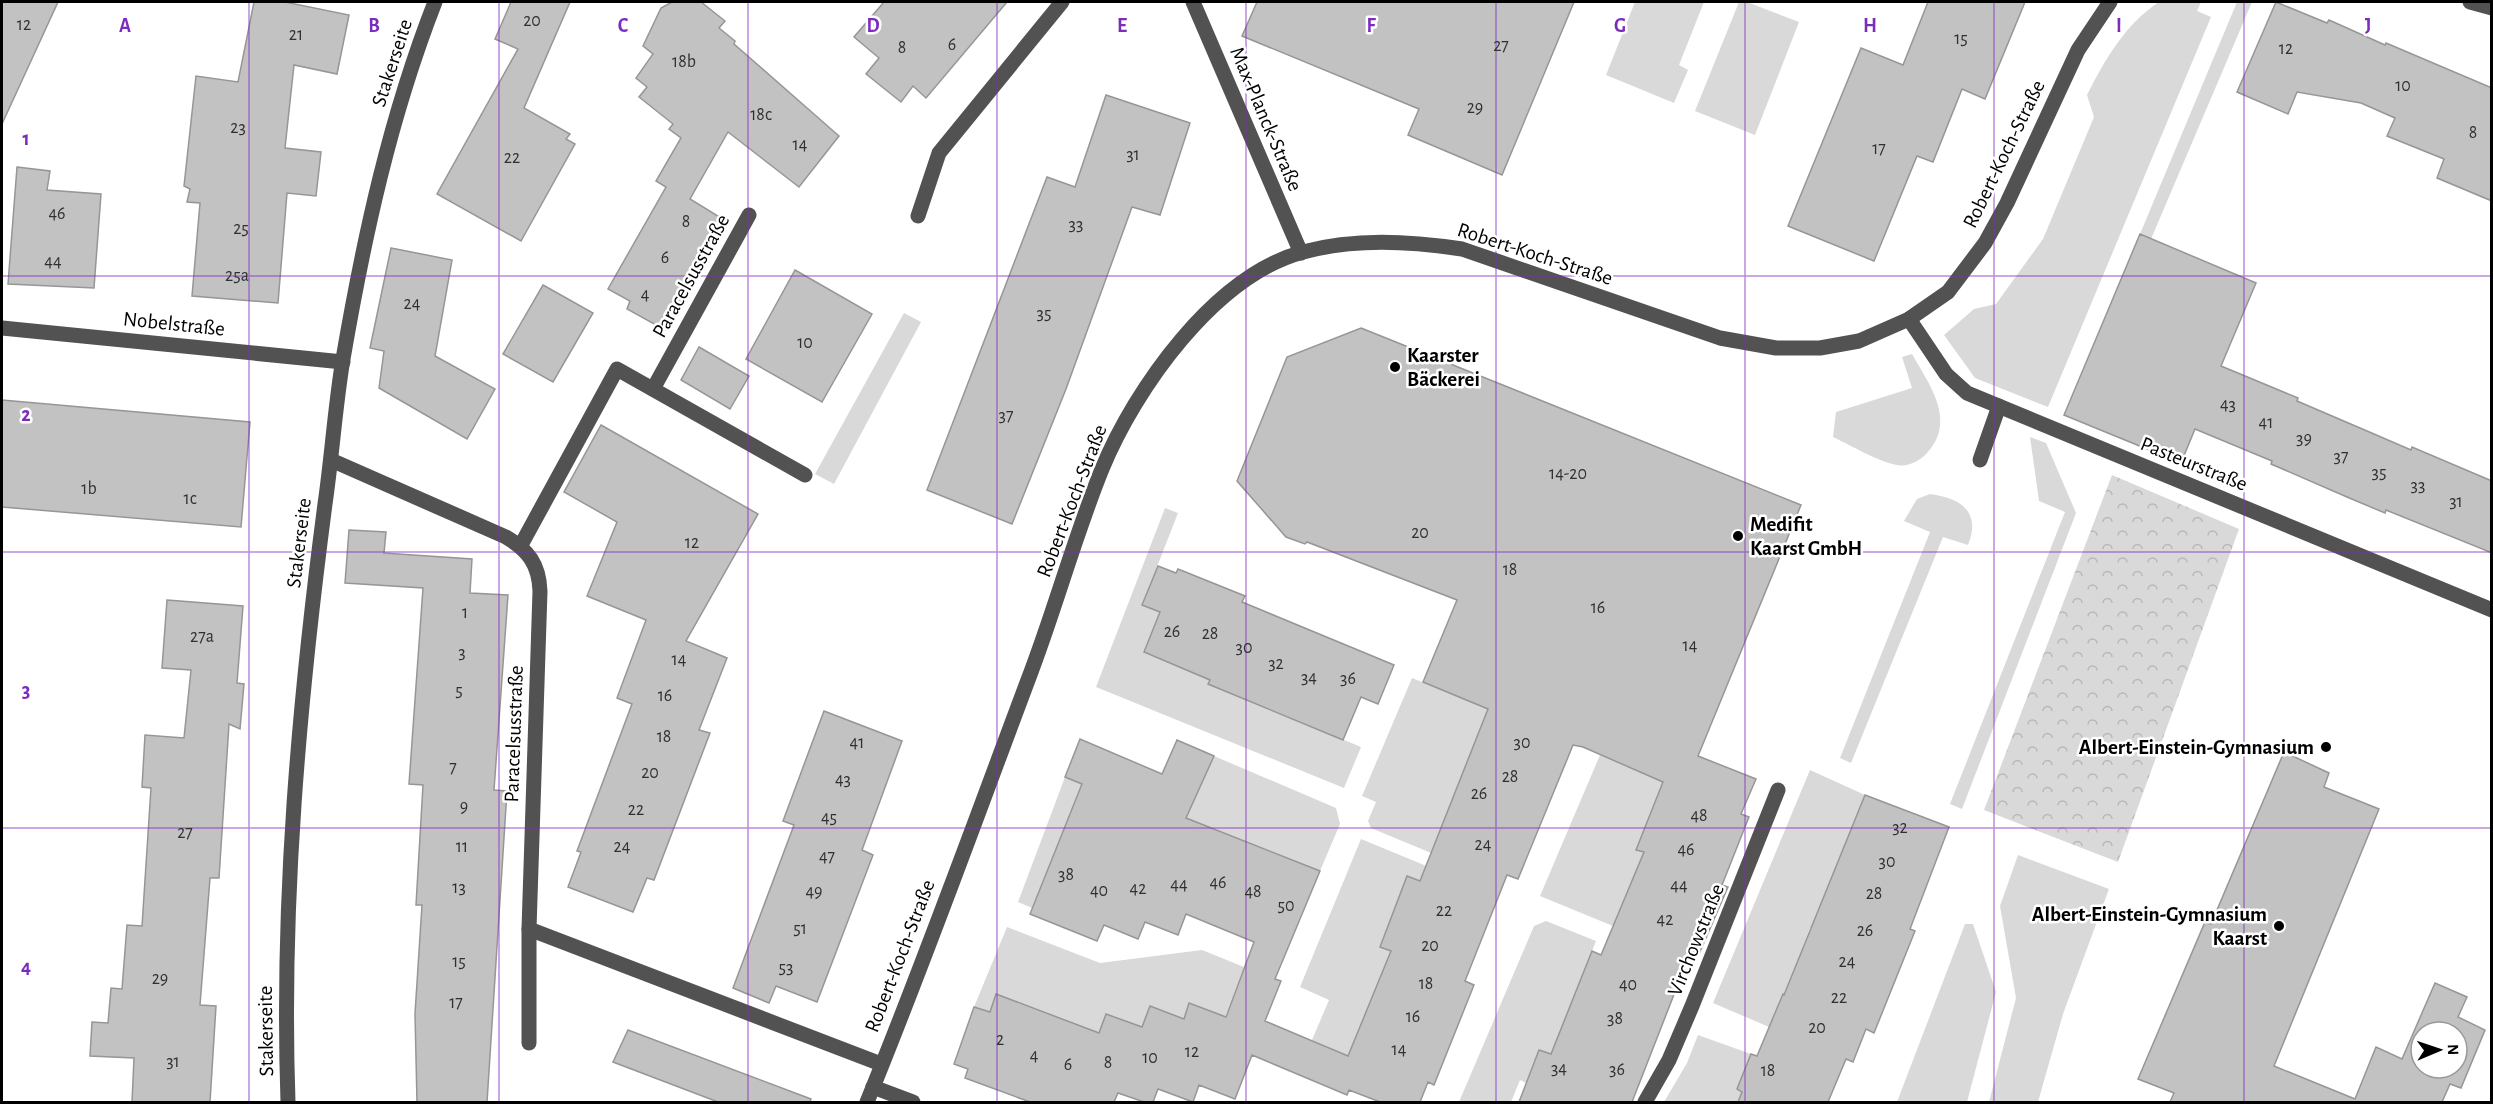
<svg xmlns="http://www.w3.org/2000/svg" width="2493" height="1104" viewBox="0 0 2493 1104" font-family="'Alegreya Sans',sans-serif">
<style>
.green{fill:#d9d9d9}
.park{fill:url(#park-crowns)}
.building{fill:#c2c2c2;stroke:#969696;stroke-width:1.5;fill-rule:evenodd}
.lines{fill:none;stroke-linecap:round;stroke-linejoin:round}
.minor{stroke:#525252;stroke-width:15}
.grid{fill:none;stroke:#7b2cbf;stroke-width:1.5;stroke-opacity:0.55}
.poi-dot{fill:#000;stroke:#fff;stroke-width:2}
.labels{text-anchor:middle;dominant-baseline:central;stroke-width:5;stroke-linejoin:round;paint-order:stroke}
.number-label{font-size:18px;fill:#303030}
.street-label{font-size:21px;fill:#000;stroke:#fff}
.poi-label{font-size:21px;font-weight:bold;fill:#000;stroke:#fff;text-anchor:start}
.grid-label{font-size:20px;text-anchor:middle;font-weight:bold;fill:#7b2cbf;stroke:#fff;stroke-width:5;stroke-linejoin:round;paint-order:stroke}
</style>
<defs>
<pattern id="park-crowns" width="20" height="18" patternUnits="userSpaceOnUse" patternTransform="scale(1.5)"><rect width="20" height="18" fill="#d9d9d9"/><path d="M2 6a3 3 0 1 1 6 0M12 15a3 3 0 1 1 6 0" fill="none" stroke="#b8b8b8"/></pattern>
</defs>
<rect width="100%" height="100%" fill="#fff"/>
<g class="green">
<path d="M1635 2H1704L1679 65 1688 70 1674 103 1606 75Z"/>
<path d="M1739 2H1747L1799 22 1755 135 1695 111Z"/>
<path d="M2159 2H2201L2197 11 2211 17 2048 407 1975 378 1944 335 1974 309 1996 304 2043 239 2094 117 2087 95C2105 60 2125 24 2159 2Z"/>
<path d="M2237 2H2252L2151 239 2140 234Z"/>
<path d="M904 313 921 322 834 484 815 474Z"/>
<path d="M1912 354C1929 384 1958 422 1926 454 1918 462 1908 467 1897 465 1879 462 1850 445 1833 437L1836 412 1912 388 1902 357Z"/>
<path d="M2030 437 2046 443 2076 513 1962 809 1950 804 2065 512 2039 501Z"/>
<path d="M1930 494C1962 498 1981 513 1968 545L1943 537 1851 763 1840 758 1930 532 1904 521 1917 499Z"/>
<path d="M1165 508 1178 513 1142 605 1160 612 1144 653 1210 680 1209 684 1361 747 1344 788 1096 687Z"/>
<path d="M1412 678 1488 709 1431 853 1371 828 1368 821 1376 802 1362 796Z"/>
<path d="M1600 755 1663 782 1636 849 1644 852 1613 926 1540 896Z"/>
<path d="M1214 756 1336 808 1340 824 1320 871 1220 831 1064 829 1032 908 1018 902 1065 777 1147 811 1162 774 1198 790Z"/>
<path d="M1810 770 1865 795 1839 860 1816 930 1810 928 1797 963 1790 997 1782 995 1769 1027 1713 1003Z"/>
<path d="M1361 839 1499 896 1493 910 1407 877 1380 946 1391 951 1348 1056 1312 1040 1329 1000 1300 987Z"/>
<path d="M2018 855 2109 889 2063 1014 2038 1102H1989L2016 998 2000 906Z"/>
<path d="M1546 921 1596 941 1551 1054 1539 1050 1526 1083 1520 1080 1511 1102H1459L1534 926Z"/>
<path d="M1965 924H1973L1996 992 1967 1102H1897Z"/>
<path d="M1007 927 1100 963 1202 950 1244 967 1225 1017 1184 1019 1151 1006 1142 1027 1099 1033 996 994 990 1012 974 1007Z"/>
<path d="M1698 1035 1751 1054 1737 1089 1742 1092 1738 1102H1664L1687 1063Z"/>
</g>
<path class="park" d="M2112 475 2239 529 2118 862 1984 810Z"/>
<g class="building">
<path d="M2 2H58L2 124Z"/>
<path d="M254 2H285L349 15 337 74 294 65 285 148 321 152 316 196 287 193 278 303 192 296 200 203 187 202 190 189 184 186 196 76 238 82Z"/>
<path d="M511 2H570L524 108 570 134 566 139 575 144 521 241 437 194 518 49 495 39Z"/>
<path d="M672 2H701L725 21 719 28 735 41 734 44 839 136 799 187 728 132 690 199 726 221 665 330 627 309 630 301 608 289 666 187 656 181 681 138 669 129 673 124 639 97 647 87 636 78 653 54 643 46 661 8Z"/>
<path d="M884 2H1007L926 98 913 86 901 102 866 74 879 58 854 37Z"/>
<path d="M1257 2H1574L1502 175 1408 135 1419 109 1242 36Z"/>
<path d="M1928 2H2025L1985 99 1962 89 1933 162 1917 156 1874 261 1788 226 1861 48 1903 65Z"/>
<path d="M2276 2 2327 23 2329 20 2385 45 2386 43 2492 88V201L2437 178 2444 159 2387 136 2395 118 2361 103 2297 92 2288 114 2237 92Z"/>
<path d="M1106 95 1190 123 1160 215 1132 207 1066 389 1012 524 927 490 1047 177 1075 187Z"/>
<path d="M17 167 50 171 47 190 101 194 94 288 8 284Z"/>
<path d="M2140 234 2256 283 2221 366 2298 398 2297 401 2374 434 2411 450 2412 447 2492 481V553L2386 510 2385 513 2347 497 2271 464 2272 461 2195 429 2181 463 2064 415Z"/>
<path d="M391 248 452 260 435 356 495 389 467 439 379 388 384 351 370 348Z"/>
<path d="M795 270 872 314 822 402 746 359Z"/>
<path d="M543 285 593 313 553 382 503 354Z"/>
<path d="M1361 328 1801 505 1698 756 1756 779 1741 814 1749 817 1722 885 1728 887 1699 954 1691 951 1632 1102H1519L1539 1050 1551 1054 1592 951 1601 955 1644 852 1636 850 1663 782 1583 747 1573 745 1518 879 1507 875 1465 981 1474 985 1434 1085 1428 1082 1420 1102H1380L1349 1090 1347 1095 1252 1055 1235 1099 1199 1085 1193 1102 1158 1089 1153 1102H1144L1118 1093 1114 1102H1030L965 1078 968 1069 954 1064 974 1007 990 1012 996 994 1099 1033 1106 1014 1142 1027 1150 1006 1184 1019 1189 1003 1226 1017 1254 942 1186 914 1178 935 1145 922 1138 939 1104 925 1097 941 1030 914 1082 784 1065 777 1080 739 1162 774 1177 740 1214 756 1186 818 1320 871 1275 979 1281 981 1265 1021 1348 1056 1391 951 1380 947 1407 876 1420 881 1488 709 1423 682 1457 600 1307 542 1305 544 1286 537 1237 481 1287 357Z"/>
<path d="M699 347 749 376 730 409 681 380Z"/>
<path d="M2 400 250 422 241 527 2 507Z"/>
<path d="M601 425 758 514 686 641 727 658 699 730 710 733 654 880 647 878 633 912 568 887 581 852 577 851 632 704 617 698 646 620 587 596 617 522 564 492Z"/>
<path d="M349 530 386 532 384 553 472 559 470 593 508 595 494 790 507 791 487 1102H417L415 1014 422 905H416L423 785 409 784 423 588 345 583Z"/>
<path d="M1158 566 1176 573 1178 569 1245 596 1242 602 1394 665 1378 704 1361 697 1343 740 1208 684 1210 680 1144 652 1160 612 1142 605Z"/>
<path d="M167 600 243 606 237 683 244 684 240 729 229 724 219 878H210L200 1005 216 1006 210 1102H132L134 1058 90 1056 92 1022 108 1023 111 988 122 989 127 925 142 926 151 788 142 787 145 735 184 738 191 670 162 668Z"/>
<path d="M824 711 902 741 862 850 873 855 817 1002 776 986 769 1003 733 988 794 825 783 821Z"/>
<path d="M2284 752 2329 773 2324 787 2379 809 2274 1066 2355 1099 2376 1047 2402 1059 2435 983 2467 997 2458 1017 2485 1030 2461 1088 2450 1084 2442 1102H2170L2174 1093 2138 1079 2205 922 2211 924ZM2421 1032H2457V1068H2421Z"/>
<path d="M1865 795 1949 827 1910 929 1915 931 1874 1033 1866 1029 1853 1062 1846 1059 1828 1102H1738L1742 1092 1737 1089 1751 1054 1757 1056 1783 994 1784 995Z"/>
<path d="M628 1030 811 1099 810 1102H718L613 1062Z"/>
</g>
<g class="lines">
<g class="minor">
<path d="M1193 2 1301 253"/>
<path d="M2470 2 2492 8"/>
<path d="M918 216 939 153 1062 2"/>
<path d="M1909 319 1946 374 1967 393 2492 610"/>
<path d="M2 328 343 362"/>
<path d="M653 389 749 215"/>
<path d="M331 460 506 537C528 550 539 564 540 591L529 929 881 1064"/>
<path d="M1980 460 1999 406"/>
<path d="M521 545 617 369 805 475"/>
<path d="M529 929V1043"/>
<path d="M873 1087 913 1102"/>
<path d="M288 1102C281 903 299 702 325 504 332 456 335 407 343 359 364 237 390 117 435 2"/>
<path d="M867 1102C924 963 975 821 1028 680 1055 610 1074 538 1102 469 1135 389 1214 276 1303 252 1355 238 1408 241 1462 249L1720 338 1776 348H1820L1859 341 1909 319 1948 292 1985 243 2007 203 2078 50 2110 2"/>
<path d="M1645 1102 1669 1060 1692 1006 1778 790"/>
</g>
</g>
<path class="grid" d="M249 2V1102M499 2V1102M748 2V1102M997 2V1102M1246 2V1102M1496 2V1102M1745 2V1102M1994 2V1102M2244 2V1102M2 276H2492M2 552H2492M2 828H2492"/>
<g class="poi-dot">
<circle cx="1395" cy="367" r="6"/>
<circle cx="1738" cy="536" r="6"/>
<circle cx="2326" cy="747" r="6"/>
<circle cx="2279" cy="926" r="6"/>
</g>
<g class="labels">
<g class="number-label">
<text x="532" y="21">20</text>
<text x="24" y="25">12</text>
<text x="296" y="35">21</text>
<text x="1961" y="39">15</text>
<text x="952" y="45">6</text>
<text x="1501" y="46">27</text>
<text x="902" y="48">8</text>
<text x="2286" y="49">12</text>
<text x="684" y="62">18b</text>
<text x="2403" y="86">10</text>
<text x="1475" y="108">29</text>
<text x="761" y="115">18c</text>
<text x="238" y="128">23</text>
<text x="2473" y="133">8</text>
<text x="800" y="145">14</text>
<text x="1879" y="149">17</text>
<text x="1133" y="155">31</text>
<text x="512" y="158">22</text>
<text x="57" y="214">46</text>
<text x="686" y="222">8</text>
<text x="1076" y="225">33</text>
<text x="241" y="229">25</text>
<text x="665" y="258">6</text>
<text x="53" y="262">44</text>
<text x="237" y="276">25a</text>
<text x="645" y="295">4</text>
<text x="412" y="304">24</text>
<text x="1044" y="314">35</text>
<text x="805" y="343">10</text>
<text x="2228" y="405">43</text>
<text x="1006" y="416">37</text>
<text x="2266" y="423">41</text>
<text x="2304" y="439">39</text>
<text x="2341" y="457">37</text>
<text x="2379" y="473">35</text>
<text x="1568" y="474">14-20</text>
<text x="2418" y="486">33</text>
<text x="89" y="489">1b</text>
<text x="190" y="499">1c</text>
<text x="2456" y="502">31</text>
<text x="1420" y="533">20</text>
<text x="692" y="543">12</text>
<text x="1510" y="570">18</text>
<text x="1598" y="608">16</text>
<text x="465" y="613">1</text>
<text x="1172" y="632">26</text>
<text x="1210" y="634">28</text>
<text x="202" y="637">27a</text>
<text x="1690" y="646">14</text>
<text x="1244" y="648">30</text>
<text x="462" y="653">3</text>
<text x="679" y="660">14</text>
<text x="1276" y="664">32</text>
<text x="1309" y="678">34</text>
<text x="1348" y="679">36</text>
<text x="459" y="691">5</text>
<text x="665" y="696">16</text>
<text x="664" y="737">18</text>
<text x="857" y="743">41</text>
<text x="1522" y="743">30</text>
<text x="453" y="768">7</text>
<text x="650" y="773">20</text>
<text x="1510" y="777">28</text>
<text x="843" y="780">43</text>
<text x="1479" y="794">26</text>
<text x="464" y="807">9</text>
<text x="636" y="810">22</text>
<text x="1699" y="816">48</text>
<text x="829" y="818">45</text>
<text x="1900" y="828">32</text>
<text x="185" y="833">27</text>
<text x="1483" y="845">24</text>
<text x="462" y="847">11</text>
<text x="622" y="847">24</text>
<text x="1686" y="850">46</text>
<text x="827" y="857">47</text>
<text x="1887" y="862">30</text>
<text x="1066" y="875">38</text>
<text x="1218" y="883">46</text>
<text x="1179" y="885">44</text>
<text x="1679" y="886">44</text>
<text x="459" y="888">13</text>
<text x="1138" y="889">42</text>
<text x="1099" y="891">40</text>
<text x="814" y="892">49</text>
<text x="1253" y="892">48</text>
<text x="1874" y="894">28</text>
<text x="1286" y="906">50</text>
<text x="1444" y="911">22</text>
<text x="1665" y="920">42</text>
<text x="800" y="929">51</text>
<text x="1865" y="931">26</text>
<text x="1430" y="946">20</text>
<text x="459" y="962">15</text>
<text x="1847" y="962">24</text>
<text x="786" y="968">53</text>
<text x="160" y="979">29</text>
<text x="1426" y="984">18</text>
<text x="1628" y="985">40</text>
<text x="1839" y="998">22</text>
<text x="456" y="1003">17</text>
<text x="1413" y="1017">16</text>
<text x="1615" y="1019">38</text>
<text x="1817" y="1028">20</text>
<text x="1000" y="1040">2</text>
<text x="1399" y="1050">14</text>
<text x="1192" y="1052">12</text>
<text x="1034" y="1056">4</text>
<text x="1150" y="1058">10</text>
<text x="173" y="1062">31</text>
<text x="1108" y="1063">8</text>
<text x="1068" y="1065">6</text>
<text x="1559" y="1069">34</text>
<text x="1617" y="1070">36</text>
<text x="1768" y="1071">18</text>
</g>
<g class="street-label">
<text transform="translate(392 63) rotate(-72)">Stakerseite</text>
<text transform="translate(1266 119) rotate(67)">Max-Planck-Straße</text>
<text transform="translate(2004 154) rotate(-64)">Robert-Koch-Straße</text>
<text transform="translate(1535 254) rotate(18)">Robert-Koch-Straße</text>
<text transform="translate(691 276) rotate(-61)">Paracelsusstraße</text>
<text transform="translate(174 324) rotate(6)">Nobelstraße</text>
<text transform="translate(2194 464) rotate(22)">Pasteurstraße</text>
<text transform="translate(1072 501) rotate(-69)">Robert-Koch-Straße</text>
<text transform="translate(299 543) rotate(-83)">Stakerseite</text>
<text transform="translate(514 734) rotate(-88)">Paracelsusstraße</text>
<text transform="translate(1696 940) rotate(-68)">Virchowstraße</text>
<text transform="translate(900 956) rotate(-69)">Robert-Koch-Straße</text>
<text transform="translate(266 1031) rotate(-91)">Stakerseite</text>
</g>
<g class="poi-label">
<text x="1407" y="355">Kaarster<tspan x="1407" dy="24">Bäckerei</tspan></text>
<text x="1750" y="524">Medifit<tspan x="1750" dy="24">Kaarst GmbH</tspan></text>
<text x="2314" y="747" text-anchor="end">Albert-Einstein-Gymnasium</text>
<text x="2267" y="914" text-anchor="end">Albert-Einstein-Gymnasium<tspan x="2267" dy="24">Kaarst</tspan></text>
</g>
</g>
<g class="grid-label">
<text x="125" y="32">A</text>
<text x="374" y="32">B</text>
<text x="623" y="32">C</text>
<text x="873" y="32">D</text>
<text x="1122" y="32">E</text>
<text x="1371" y="32">F</text>
<text x="1620" y="32">G</text>
<text x="1870" y="32">H</text>
<text x="2119" y="32">I</text>
<text x="2368" y="32">J</text>
<text x="26" y="145">1</text>
<text x="26" y="421">2</text>
<text x="26" y="697">3</text>
<text x="26" y="973">4</text>
</g>
<rect width="2493" height="1104" fill="none" stroke="#000000" stroke-width="6"/>
<g transform="translate(2439 1050) rotate(88)"><circle r="28" fill="#ffffff" stroke="#999999" stroke-width="1.5"/>
<path d="M0-4.5L10 22L0 15L-10 22Z" fill="#000000"/>
<text y="-9" font-size="16" font-weight="bold" text-anchor="middle" fill="#000000">N</text>
</g>
</svg>
